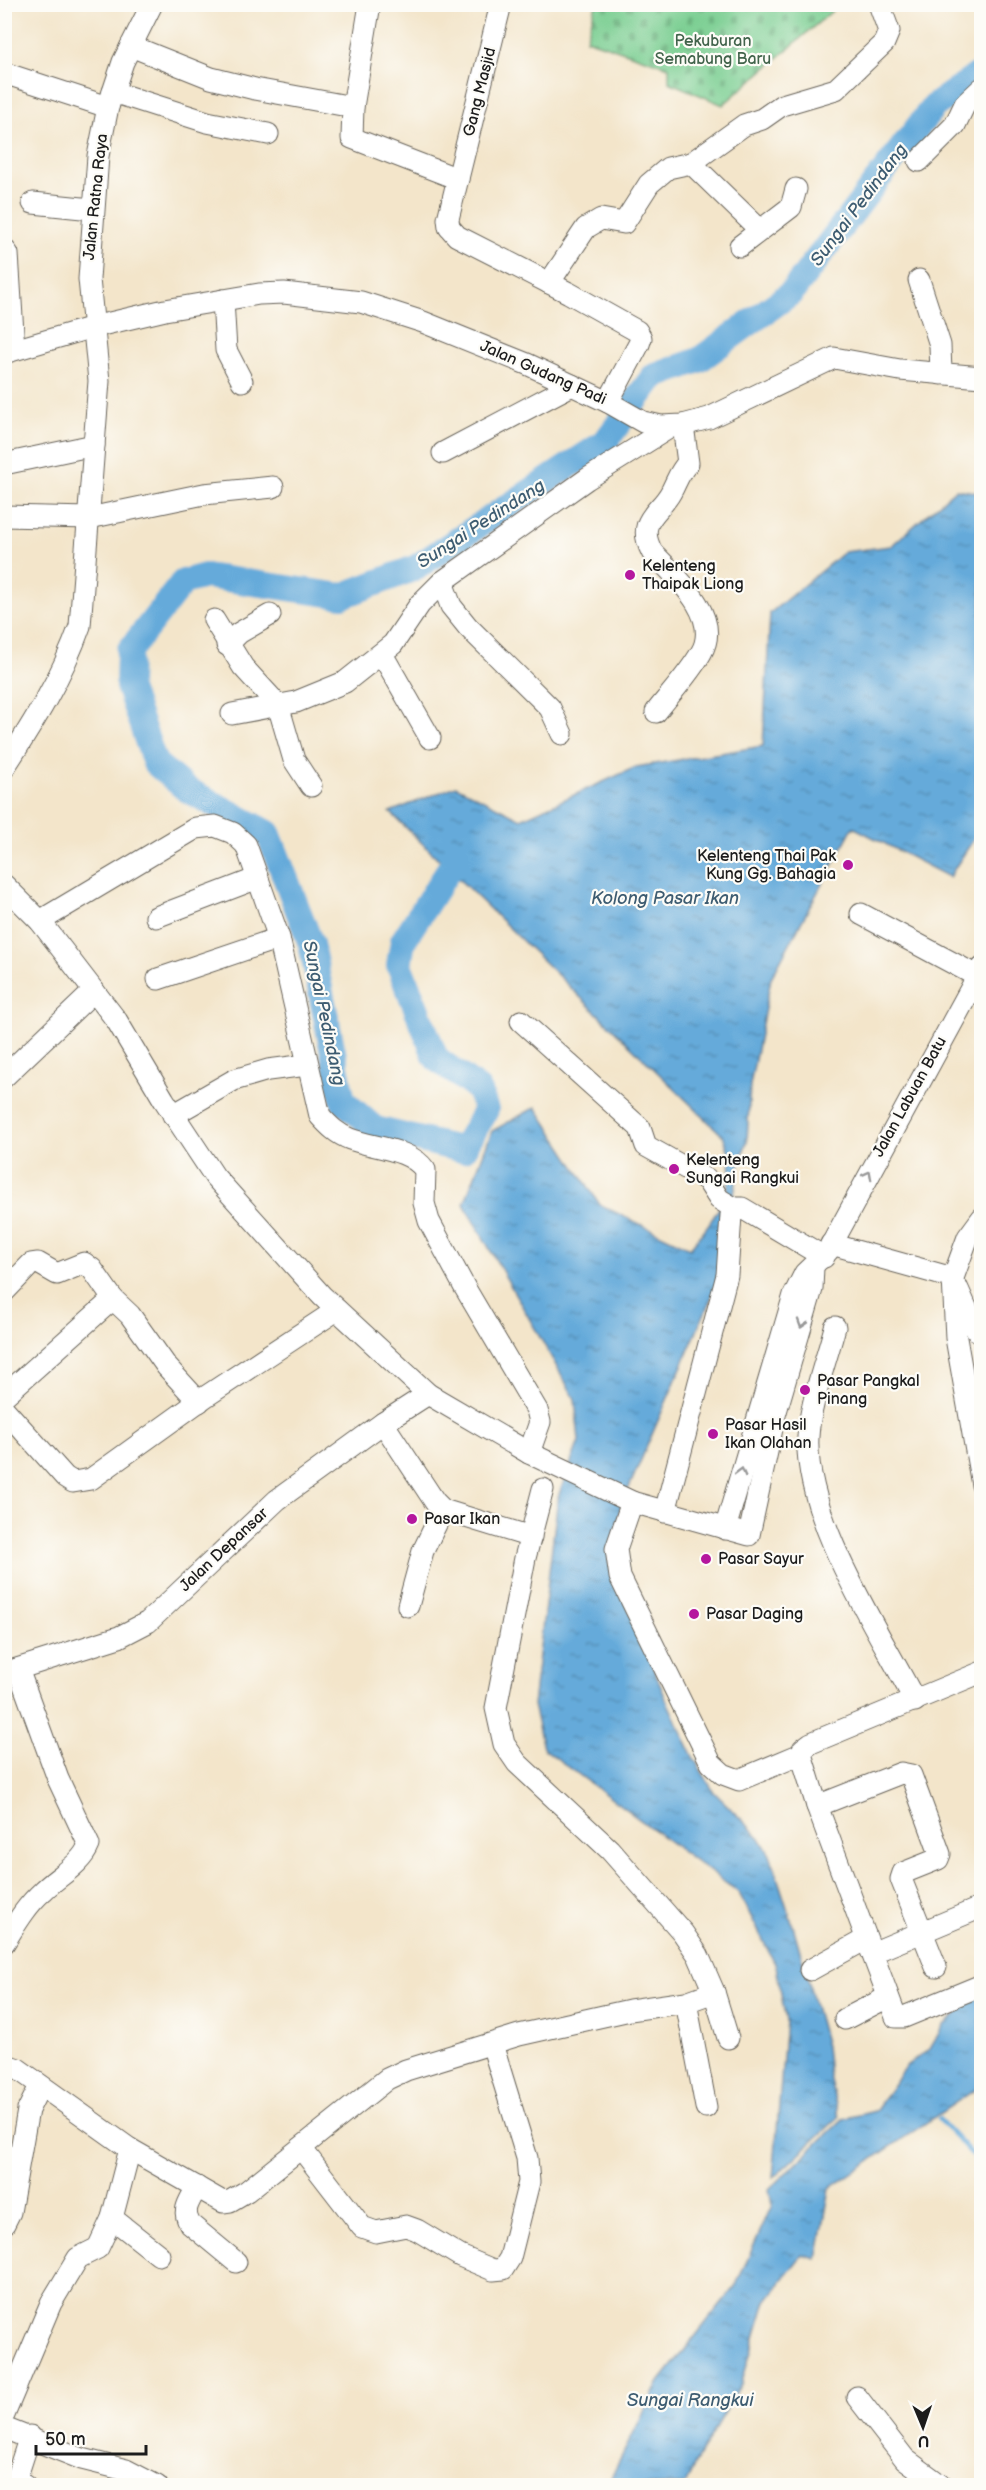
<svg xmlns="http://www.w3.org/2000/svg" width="986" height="2490" viewBox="0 0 986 2490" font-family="'Balsamiq Sans',sans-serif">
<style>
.cemetery{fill:url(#cemetery-stones);stroke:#4a7556;stroke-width:1.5}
.water{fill:url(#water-ripples);stroke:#40637b;stroke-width:1.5}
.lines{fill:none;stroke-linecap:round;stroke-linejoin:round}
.stream{stroke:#65aada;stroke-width:4.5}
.river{stroke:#65aada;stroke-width:26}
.minor-casing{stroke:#676259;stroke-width:23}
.minor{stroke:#fff;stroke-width:21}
.oneway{stroke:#999}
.poi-dot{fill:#b5179e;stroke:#fdfcf7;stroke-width:2}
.labels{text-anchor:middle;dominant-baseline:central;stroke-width:4.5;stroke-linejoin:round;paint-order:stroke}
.park-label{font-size:16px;fill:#41634b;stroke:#fdfcf7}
.street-label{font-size:16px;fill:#1c1c1c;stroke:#fdfcf7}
.poi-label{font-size:16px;fill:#1c1c1c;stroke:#fdfcf7;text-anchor:start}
.water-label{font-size:18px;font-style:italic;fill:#3d5c71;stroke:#fdfcf7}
</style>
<defs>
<pattern id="cemetery-stones" width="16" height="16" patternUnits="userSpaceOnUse" patternTransform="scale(1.5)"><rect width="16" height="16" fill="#79ce91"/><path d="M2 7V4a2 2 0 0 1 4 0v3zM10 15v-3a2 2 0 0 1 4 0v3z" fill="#68b07c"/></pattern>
<pattern id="water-ripples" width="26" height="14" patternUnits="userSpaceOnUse" patternTransform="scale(1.5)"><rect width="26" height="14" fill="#65aada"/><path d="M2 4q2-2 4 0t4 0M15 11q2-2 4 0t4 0" fill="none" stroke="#528ab0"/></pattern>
</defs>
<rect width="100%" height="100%" fill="#fdfcf7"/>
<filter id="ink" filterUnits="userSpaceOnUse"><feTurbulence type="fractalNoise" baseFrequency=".0167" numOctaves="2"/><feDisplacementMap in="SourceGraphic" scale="12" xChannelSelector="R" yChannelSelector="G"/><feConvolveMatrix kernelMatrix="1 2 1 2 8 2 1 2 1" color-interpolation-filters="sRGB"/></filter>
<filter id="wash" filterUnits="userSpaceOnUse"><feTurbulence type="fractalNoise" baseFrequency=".008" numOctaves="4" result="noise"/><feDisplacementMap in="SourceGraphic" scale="24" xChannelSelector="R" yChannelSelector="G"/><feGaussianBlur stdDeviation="1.35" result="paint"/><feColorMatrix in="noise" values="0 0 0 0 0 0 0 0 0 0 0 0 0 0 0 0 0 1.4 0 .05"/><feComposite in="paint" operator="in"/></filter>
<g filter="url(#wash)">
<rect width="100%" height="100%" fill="#f3e5ca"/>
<path class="cemetery" d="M596 5V4L839 5 723 105 669 82V67L586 39Z"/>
<g class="water">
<path d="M956 489 981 493 982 767 976 775 981 828 949 877 853 827 771 978 750 1085 747 1141 740 1162 716 1287 621 1506 609 1561 666 1699 693 1757 714 1792 760 1838 770 1855 794 1929 826 2046 829 2076 839 2117 773 2178 786 2021 776 1966 739 1893 543 1748 533 1705 558 1497 579 1441 575 1399 464 1204 492 1131 536 1107 600 1205 690 1248C718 1214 744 1180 723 1136L390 812 456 786 521 819 636 767 763 746 770 613 844 552 891 546Z"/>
<path d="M981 1996V2088L976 2089 830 2188 817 2259 802 2255 766 2301 741 2385 694 2465 685 2485 607 2486 659 2382 736 2285 772 2205 769 2189 843 2119 875 2111 907 2065 930 2049 943 2026 967 2004Z"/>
</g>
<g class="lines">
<path class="stream" d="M939 2119 982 2165"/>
<path class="river" d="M453 863 403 941 399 965 436 1058 479 1090 486 1110 463 1150 375 1129 343 1101 311 944 268 833 186 789 155 763 128 686 129 651 183 582 205 576 342 596 415 568 605 442 653 377 699 360 791 293 934 106 982 72"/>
</g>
</g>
<g filter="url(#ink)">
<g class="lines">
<defs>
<g id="minor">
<path d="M370 4 353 107 352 138 458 179"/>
<path d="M501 4 448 219 449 227 457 236 569 293 637 331 641 338 639 344 608 402"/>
<path d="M131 46 211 78 255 89 353 107"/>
<path d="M4 73 108 107"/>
<path d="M113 92 207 122 268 134"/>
<path d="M919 161 955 125 965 104 982 88"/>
<path d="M691 163 759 229"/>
<path d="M33 203 92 209"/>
<path d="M740 246 791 207 796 189"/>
<path d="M4 249 8 254 14 349"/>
<path d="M919 280 940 345 941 374"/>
<path d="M549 283 586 228 601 219 624 223 649 184 668 168 691 163 744 125 762 119 782 105 836 89 884 43 889 31 879 4"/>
<path d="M223 300 226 350 242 381"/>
<path d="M4 353 93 327 165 310 259 294 284 293 361 302 423 322 527 364 608 402 643 422 661 426 683 425 709 418 834 358 900 370 982 377"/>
<path d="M443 453 572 385"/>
<path d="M4 464 94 445"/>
<path d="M4 516 89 518 204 494 273 487"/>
<path d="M442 582 451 606 468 627 550 708 562 734"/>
<path d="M214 620 243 667 278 705 294 760 311 786"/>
<path d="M227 645 239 633 270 615"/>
<path d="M382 654 430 738"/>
<path d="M656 712C671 693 689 674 701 653 723 616 674 575 652 552 635 520 660 513 671 492 677 481 679 472 688 463L683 425"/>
<path d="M232 714 296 702 345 682 393 644 420 604 442 582 587 479 672 426"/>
<path d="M4 768C34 722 62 677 80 626L99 381 89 279 98 156 108 107 123 62 152 4"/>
<path d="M4 885 40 921 117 1021 164 1100 215 1177 322 1296 428 1394 529 1453 632 1502 616 1549 620 1577 711 1763 723 1774 739 1780 801 1754 803 1749 811 1743 982 1672"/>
<path d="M861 914 977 976"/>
<path d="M156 917 258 878"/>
<path d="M40 921 196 828 215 826 233 833 246 845 279 938 320 1116C329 1126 337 1134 350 1139 373 1148 410 1148 425 1170L424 1203 429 1221 465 1288 537 1410 540 1422 529 1453"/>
<path d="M158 979 279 938"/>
<path d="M521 1021 640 1128 646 1146 707 1180 719 1199 734 1208"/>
<path d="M4 1077 94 991"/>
<path d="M173 1115 234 1080 268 1070 307 1065"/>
<path d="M982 1218 968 1237 953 1278 956 1338 982 1485"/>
<path d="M831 1244 953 1278"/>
<path d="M958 1289 976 1330"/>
<path d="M4 1292 31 1264 38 1263 57 1274 84 1263 92 1269 113 1299"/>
<path d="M835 1327C827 1358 809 1407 808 1437 804 1518 878 1630 915 1701"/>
<path d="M4 1396 113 1299 130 1315 167 1367 199 1402"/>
<path d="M4 1409 65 1477 73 1482 91 1479 205 1397 337 1310"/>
<path d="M383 1423 435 1502 443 1510 423 1551 408 1606"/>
<path d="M543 1489 525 1558 496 1708 504 1744 517 1763 610 1850 683 1933 698 1955 714 1992 728 2038"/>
<path d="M632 1502 749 1535 775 1415 812 1289 813 1267"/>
<path d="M443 1510 531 1537"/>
<path d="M665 1512 727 1275 731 1215 734 1208H742L824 1257"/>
<path d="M725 1529 794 1295 805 1273 828 1251 982 968"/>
<path d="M4 1673 119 1637 148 1622 277 1500 383 1423 428 1394"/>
<path d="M801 1754 817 1806 896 2017H904L982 1985"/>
<path d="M817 1806 901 1773 911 1775 940 1854 938 1859 903 1873 901 1879 936 1967"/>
<path d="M4 1943C16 1924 26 1906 43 1891 58 1876 81 1865 89 1845L58 1779 18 1669"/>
<path d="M872 1953 982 1907"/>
<path d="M810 1970 866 1939"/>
<path d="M686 2002 706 2107"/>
<path d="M845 2019 888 1997"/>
<path d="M4 2064 18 2069 130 2149 223 2202 230 2201 247 2191 387 2079 406 2070 519 2035 630 2010 686 2002 714 1992"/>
<path d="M301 2148 362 2227 376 2232 406 2226 417 2230 460 2256 493 2270 503 2269 510 2258 529 2182 527 2158 492 2044"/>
<path d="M197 2187C190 2201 181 2210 190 2224L236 2262"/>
<path d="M112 2218 159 2255"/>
<path d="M4 2224 10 2212 28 2110 40 2086"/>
<path d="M857 2397 905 2459 942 2486"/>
<path d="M4 2415 51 2303 78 2258 98 2248 112 2218 130 2149"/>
<path d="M4 2428 82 2459 126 2470 157 2486"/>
<path d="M25 2486 19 2482 18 2473 30 2436"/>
</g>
</defs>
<use href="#minor" class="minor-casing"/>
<use href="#minor" class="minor"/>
</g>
<defs><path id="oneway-chevron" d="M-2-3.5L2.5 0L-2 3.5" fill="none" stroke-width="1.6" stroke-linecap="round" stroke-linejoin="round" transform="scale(1.5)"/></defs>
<g class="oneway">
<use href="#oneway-chevron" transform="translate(868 1175) rotate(-62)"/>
<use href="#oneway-chevron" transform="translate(802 1324) rotate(108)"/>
<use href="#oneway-chevron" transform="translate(741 1472) rotate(-75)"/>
</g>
</g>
<g class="poi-dot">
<circle cx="630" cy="575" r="6"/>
<circle cx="848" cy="865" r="6"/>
<circle cx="674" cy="1169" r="6"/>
<circle cx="805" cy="1390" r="6"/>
<circle cx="713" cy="1434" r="6"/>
<circle cx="412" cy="1519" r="6"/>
<circle cx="706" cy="1559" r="6"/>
<circle cx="694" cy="1614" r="6"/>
</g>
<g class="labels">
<g class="park-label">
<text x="713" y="41">Pekuburan<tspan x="713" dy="18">Semabung Baru</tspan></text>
</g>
<g class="street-label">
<text transform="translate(480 92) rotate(-76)">Gang Masjid</text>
<text transform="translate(96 197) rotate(-84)">Jalan Ratna Raya</text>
<text transform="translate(543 373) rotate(24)">Jalan Gudang Padi</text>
<text transform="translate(910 1097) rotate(-61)">Jalan Labuan Batu</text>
<text transform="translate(224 1550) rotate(-43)">Jalan Depansar</text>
</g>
<g class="poi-label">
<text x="642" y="566">Kelenteng<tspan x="642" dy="18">Thaipak Liong</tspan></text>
<text x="836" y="856" text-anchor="end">Kelenteng Thai Pak<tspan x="836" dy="18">Kung Gg. Bahagia</tspan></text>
<text x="686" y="1160">Kelenteng<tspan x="686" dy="18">Sungai Rangkui</tspan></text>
<text x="817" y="1381">Pasar Pangkal<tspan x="817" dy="18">Pinang</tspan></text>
<text x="725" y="1425">Pasar Hasil<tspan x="725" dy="18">Ikan Olahan</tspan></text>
<text x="424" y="1519">Pasar Ikan</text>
<text x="718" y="1559">Pasar Sayur</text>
<text x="706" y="1614">Pasar Daging</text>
</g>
<g class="water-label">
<text transform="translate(859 205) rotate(-53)">Sungai Pedindang</text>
<text transform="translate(481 524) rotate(-33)">Sungai Pedindang</text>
<text x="665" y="898">Kolong Pasar Ikan</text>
<text transform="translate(324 1013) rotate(78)">Sungai Pedindang</text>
<text x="690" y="2400">Sungai Rangkui</text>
</g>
</g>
<rect width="986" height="2490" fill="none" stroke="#fdfcf7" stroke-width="24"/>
<g transform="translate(923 2427) rotate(178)" stroke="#fdfcf7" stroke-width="4.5" paint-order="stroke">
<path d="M0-4.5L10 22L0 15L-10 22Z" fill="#1c1c1c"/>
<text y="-9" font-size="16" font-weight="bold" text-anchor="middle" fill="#1c1c1c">U</text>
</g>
<path d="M36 2445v9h110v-9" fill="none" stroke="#1c1c1c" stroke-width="3"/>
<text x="45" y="2445" font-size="18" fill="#1c1c1c" stroke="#fdfcf7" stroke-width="4.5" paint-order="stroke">50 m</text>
</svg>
